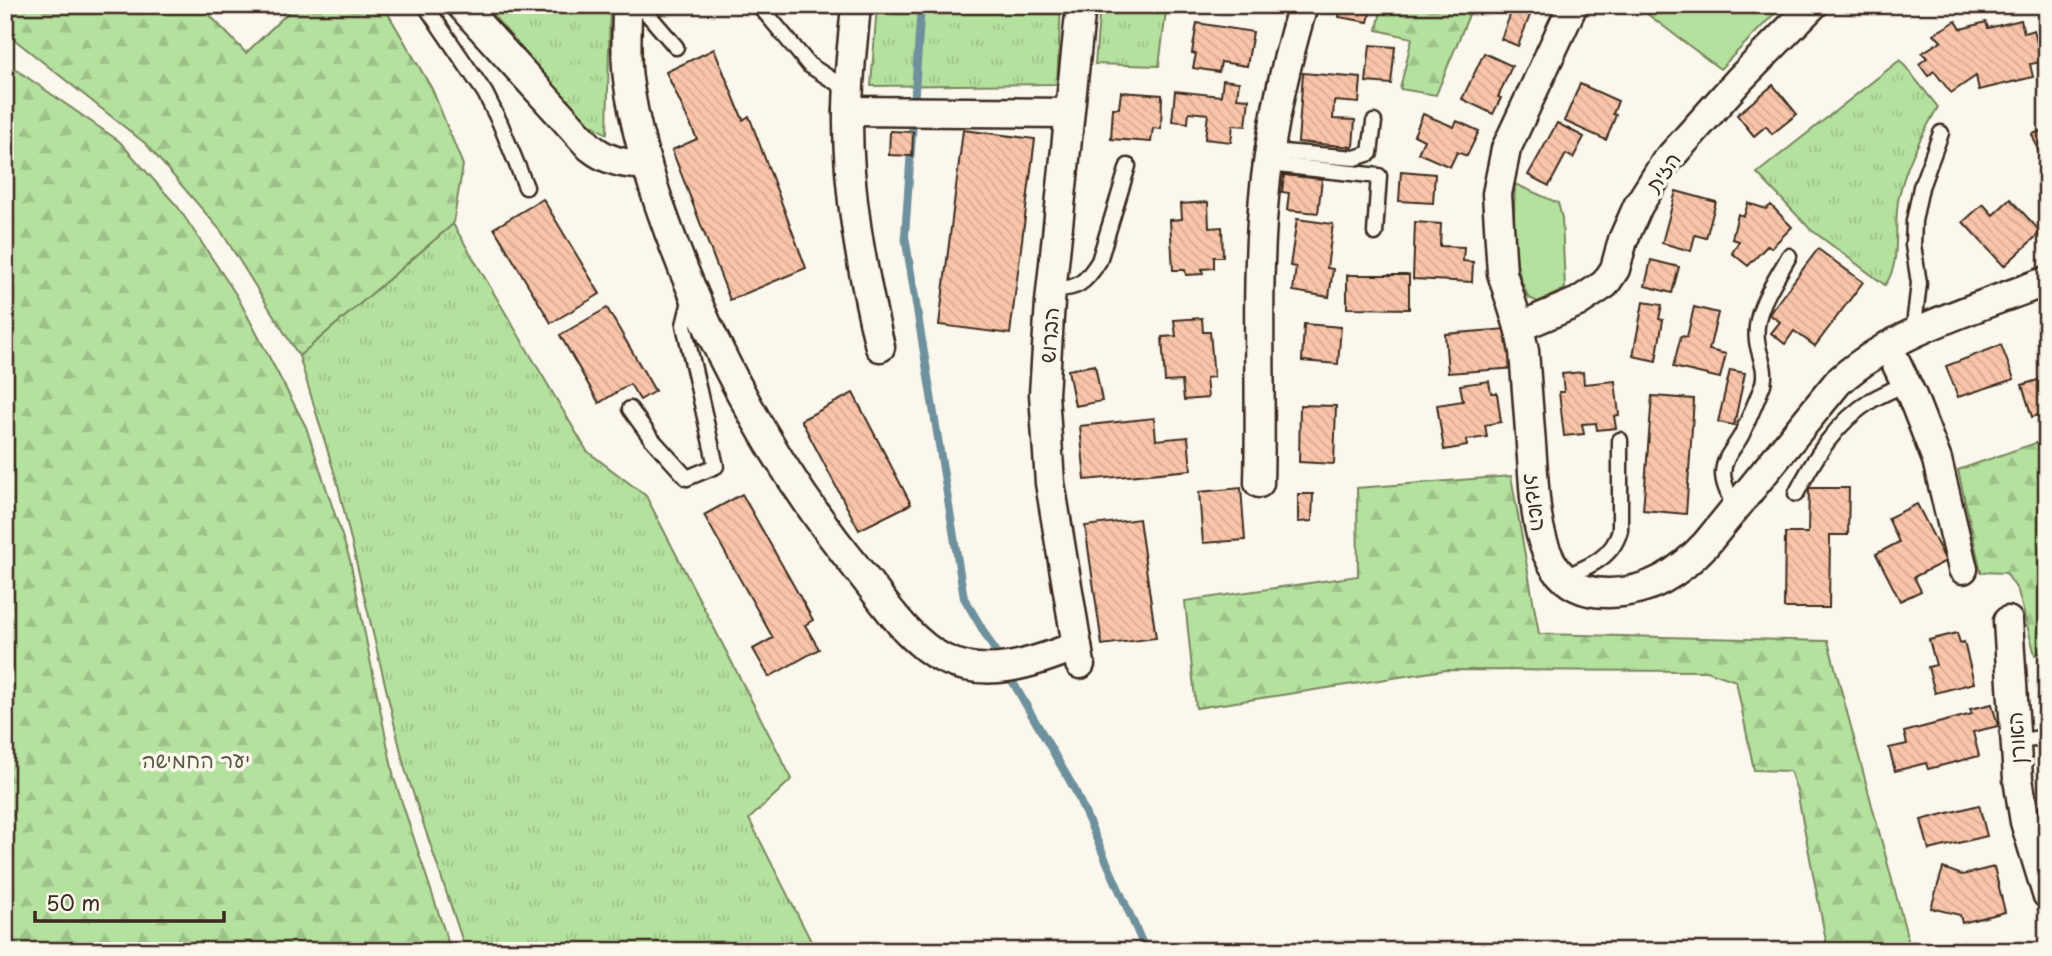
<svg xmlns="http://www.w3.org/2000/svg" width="2052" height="956" viewBox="0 0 2052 956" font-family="'Playpen Sans','Playpen Sans Hebrew',sans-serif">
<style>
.grass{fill:url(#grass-tufts);stroke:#78865e;stroke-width:2}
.forest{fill:url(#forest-firs);stroke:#78865e;stroke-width:2}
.green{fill:#b5e19f;stroke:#78865e;stroke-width:2}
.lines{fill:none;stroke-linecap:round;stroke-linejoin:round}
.stream{stroke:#6e919d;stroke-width:8}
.building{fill:url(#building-back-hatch);stroke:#3b2a1e;stroke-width:2}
.lane-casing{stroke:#3b2a1e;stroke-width:19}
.street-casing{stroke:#3b2a1e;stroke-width:33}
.lane{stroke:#fbf7ec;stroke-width:14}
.street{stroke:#fbf7ec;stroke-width:28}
.labels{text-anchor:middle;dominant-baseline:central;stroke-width:7;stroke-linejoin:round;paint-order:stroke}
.street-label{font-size:21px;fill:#3b2a1e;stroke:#fbf7ec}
.park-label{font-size:21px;fill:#5a583e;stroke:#fbf7ec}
</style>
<defs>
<pattern id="grass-tufts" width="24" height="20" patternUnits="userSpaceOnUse" patternTransform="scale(1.75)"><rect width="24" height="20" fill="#b5e19f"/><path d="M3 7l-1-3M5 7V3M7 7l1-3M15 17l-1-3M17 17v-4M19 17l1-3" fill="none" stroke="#9dc188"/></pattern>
<pattern id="forest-firs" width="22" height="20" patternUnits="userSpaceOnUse" patternTransform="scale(1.75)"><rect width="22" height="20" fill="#b5e19f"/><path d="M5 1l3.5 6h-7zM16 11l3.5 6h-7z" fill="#9dc188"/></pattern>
<pattern id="building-back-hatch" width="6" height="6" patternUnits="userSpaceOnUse" patternTransform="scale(1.75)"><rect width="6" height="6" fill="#f9c5aa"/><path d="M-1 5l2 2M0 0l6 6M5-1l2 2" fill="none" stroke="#d6a992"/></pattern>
</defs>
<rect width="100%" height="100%" fill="#fbf7ec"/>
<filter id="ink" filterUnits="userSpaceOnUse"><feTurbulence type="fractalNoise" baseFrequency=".0143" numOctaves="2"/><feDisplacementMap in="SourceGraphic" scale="14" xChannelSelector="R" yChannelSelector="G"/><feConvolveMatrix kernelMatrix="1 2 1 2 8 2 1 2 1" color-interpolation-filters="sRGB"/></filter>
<g filter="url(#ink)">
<g class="grass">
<path d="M484 5H610L607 134 585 121Z"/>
<path d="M877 5H1061L1057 84 871 86Z"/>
<path d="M1100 5H1135L1166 12 1159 66 1095 64Z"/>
<path d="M1900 60 1938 107C1922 134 1906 164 1899 196 1892 225 1903 261 1885 285L1810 229 1757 173Z"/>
<path d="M453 224 587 451 646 496 792 779 749 819 816 951H466L405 769 338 485 299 356Z"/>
</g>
<g class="forest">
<path d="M5 5H200L246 53 296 5H383L432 89 463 165 453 224 299 356 221 231 146 144 5 32Z"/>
<path d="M1382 5H1473L1436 95 1400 89 1412 38 1377 30Z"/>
<path d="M5 62 119 141 178 207 237 296 306 427 350 560 394 778 451 951H5Z"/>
<path d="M2047 439V650L2035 655 2018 591 2006 573 1981 572 1958 470Z"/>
<path d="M1511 476 1539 634 1828 641 1911 951H1828L1797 791 1790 771 1754 770 1736 681 1707 671 1445 670 1196 708 1185 601 1358 576 1357 488Z"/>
</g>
<g class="green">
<path d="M1645 5H1783L1720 69 1642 10Z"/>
<path d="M1515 184 1558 203 1562 218 1565 289 1538 302 1529 298C1510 264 1514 222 1515 184Z"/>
</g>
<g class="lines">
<g class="stream">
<path d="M921 5 905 236 964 598 1001 661"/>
<path d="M1007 672 1075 790 1146 951"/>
</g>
</g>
<g class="building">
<path d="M1341 5H1372L1368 22 1339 17Z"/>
<path d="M1514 5H1534L1518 46 1501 39Z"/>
<path d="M2021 20 2024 33 2034 30 2042 62 2030 64 2033 77 1979 90 1976 76 1951 93 1934 71 1928 76 1919 64 1927 58 1922 53 1941 41 1934 34 1956 21 1961 29 1986 22 1988 28Z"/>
<path d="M1197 23 1253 32 1247 66 1221 62 1219 72 1193 68 1196 54 1192 53Z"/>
<path d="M1370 45 1395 47 1391 84 1366 82Z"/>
<path d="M714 49 743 120 749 116 806 268 730 300 672 150 697 139 666 72Z"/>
<path d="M1484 53 1512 66 1498 97 1501 98 1493 114 1462 99Z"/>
<path d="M1303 73 1361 78 1359 103 1334 101 1333 119 1355 120 1353 147 1298 142Z"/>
<path d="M1223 80 1239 82 1237 98 1249 99 1246 126 1233 125 1231 142 1205 139 1208 114 1189 112 1188 123 1172 121 1175 91 1221 96Z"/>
<path d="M1580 84 1618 101 1613 114 1616 115 1606 140 1564 121Z"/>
<path d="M1773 85 1797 114 1772 134 1766 126 1754 136 1737 115Z"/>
<path d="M1121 92 1162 95 1161 129 1153 128 1151 142 1111 139 1113 108H1119Z"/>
<path d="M1423 114 1454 127 1457 121 1479 131 1467 156 1457 152 1450 167 1418 153 1424 140 1414 135Z"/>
<path d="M1557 123 1584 137 1573 158 1566 154 1549 186 1528 175Z"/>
<path d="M2047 129V172H2046L2032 134Z"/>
<path d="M963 130 1035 139 1010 334 939 325Z"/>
<path d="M890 131 913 132 912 156 889 155Z"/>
<path d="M1401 171 1435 174 1433 203 1399 201Z"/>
<path d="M1284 175 1322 179 1318 213 1287 210 1289 193 1282 192Z"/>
<path d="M1676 191 1716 202 1706 238 1695 235 1691 251 1662 243Z"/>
<path d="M543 199 600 294 551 323 494 228Z"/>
<path d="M2010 199 2041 232 2004 266 1963 222 1983 204 1993 215Z"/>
<path d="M1208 202 1209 228 1222 227 1223 257H1214V268L1202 269 1203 274 1186 275 1185 270H1173L1170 220 1182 219 1181 204Z"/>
<path d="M1748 203 1766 209 1771 205 1792 227 1771 248 1768 245 1748 266 1732 253 1739 241 1732 239 1738 214 1744 216Z"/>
<path d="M1297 219 1333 224 1327 268 1333 269 1329 297 1293 291 1296 267 1290 266Z"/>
<path d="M1415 222 1441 224 1440 246 1464 247 1463 261 1473 262 1472 282 1413 279Z"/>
<path d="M1818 249 1863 282 1815 346 1794 331 1785 344 1771 333 1780 322 1769 314Z"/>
<path d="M1651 260 1679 267 1672 293 1645 286Z"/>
<path d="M1347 275H1409V309L1347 308Z"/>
<path d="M1643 302 1662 305 1659 319 1663 320 1656 361 1633 356Z"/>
<path d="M1694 307 1718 313 1709 350 1726 354 1720 378 1673 367 1681 336 1687 337Z"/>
<path d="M607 308 655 391 640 400 630 384 599 403 560 335Z"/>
<path d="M1202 318 1203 332H1210L1214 377 1206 378 1208 398 1184 400 1182 381 1165 382 1162 337 1176 336 1174 320Z"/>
<path d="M1304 324 1341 327 1338 364 1302 361Z"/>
<path d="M1506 329 1508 350H1515L1517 368 1448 373 1445 334Z"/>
<path d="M2001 345 2014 379 1958 397 1946 366Z"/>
<path d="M1095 365 1102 401 1075 406 1068 370Z"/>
<path d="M1730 370 1745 373 1734 425 1718 422Z"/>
<path d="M1583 372 1584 384 1615 381 1619 415 1614 416 1616 428 1597 430 1596 423 1582 424 1584 434 1564 436 1559 392H1564L1562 374Z"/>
<path d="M2047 377V412L2032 417 2022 385Z"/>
<path d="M1489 381 1491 393H1497L1501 422 1485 425 1487 437 1466 440 1467 446 1444 450 1437 405 1463 401 1460 385Z"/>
<path d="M853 393 911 504 859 530 801 420Z"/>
<path d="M1652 396 1694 399 1686 514 1643 510Z"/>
<path d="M1300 405 1336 406 1334 464 1299 462Z"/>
<path d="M1154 418 1156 440 1188 437 1191 470 1085 480 1080 426Z"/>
<path d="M1241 488 1245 540 1203 543 1199 492Z"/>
<path d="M1809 488H1849L1848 535H1830L1829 608H1784L1785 533H1808Z"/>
<path d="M742 494 813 620 805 625 819 649 769 677 753 649 773 638 704 515Z"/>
<path d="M1298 494H1313L1312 521 1298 522Z"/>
<path d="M1917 504 1946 561 1914 577 1921 591 1900 601 1876 554 1899 542 1888 518Z"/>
<path d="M1139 519 1156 638 1102 645 1085 526Z"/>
<path d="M1957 633 1960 643 1964 642 1974 683 1935 693 1928 667 1936 665 1929 640Z"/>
<path d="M1992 704 1998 726 1973 732 1979 756 1928 769 1926 763 1895 771 1889 748 1907 744 1904 732 1972 714 1970 709Z"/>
<path d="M1979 805 1987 836 1929 850 1921 820Z"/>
<path d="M1994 867 2005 912 1962 923 1960 915 1931 908 1943 868 1962 875Z"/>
</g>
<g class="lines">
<defs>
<g id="lane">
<path d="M425 5 485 93 500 123 526 187"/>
<path d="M640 5 676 47"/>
<path d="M759 5 809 65 848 90"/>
<path d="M1270 151 1355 158 1370 153 1374 122"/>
<path d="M1268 164 1379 176 1375 233"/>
<path d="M1051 288C1077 291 1086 282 1099 261L1128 166"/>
<path d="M1913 334 1919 283 1913 245 1914 221 1921 187 1941 133"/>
<path d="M630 409 651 438 687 478 716 466 684 325 691 297"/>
<path d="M1796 494C1815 457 1835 423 1872 400 1882 394 1895 389 1906 383"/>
<path d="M1735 509C1730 497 1723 485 1723 473 1724 456 1735 448 1742 434 1749 418 1757 400 1763 384 1767 368 1759 356 1757 341 1753 310 1775 282 1789 256"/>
<path d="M1564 577C1588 567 1613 558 1620 530V440"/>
<path d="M2014 742 2047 737"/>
</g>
<g id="street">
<path d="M461 5 590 147C607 161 625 165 647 164"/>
<path d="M627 5C627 30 625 55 628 79 635 132 651 183 669 232 714 354 778 472 860 572 884 602 909 642 944 659 989 680 1034 662 1077 646"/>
<path d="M856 5C853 41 848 77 848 113 847 192 862 270 880 347"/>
<path d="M1573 5 1506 149 1497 194 1502 273 1519 327 1524 351C1527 387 1529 422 1532 458 1536 511 1535 594 1609 593 1650 592 1679 573 1706 544L1838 382C1896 330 1975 309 2047 281"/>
<path d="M848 111 1069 113"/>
<path d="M1519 327 1578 302 1605 284 1615 269 1623 240 1638 206 1665 163 1740 79 1813 5"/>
<path d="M1888 346 1912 396 1937 460 1963 569"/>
<path d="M1259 483C1262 381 1254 279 1266 178 1273 119 1286 62 1303 5"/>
<path d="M2008 621 2018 779 2025 822 2047 894"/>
<path d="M1080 664 1050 483 1044 394 1050 302 1081 5"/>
</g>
</defs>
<use href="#lane" class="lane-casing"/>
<use href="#street" class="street-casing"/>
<use href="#lane" class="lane"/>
<use href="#street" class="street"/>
</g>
</g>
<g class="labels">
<g class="street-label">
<text transform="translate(1662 171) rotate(-54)">הזית</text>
<text transform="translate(1048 335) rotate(-86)">הברוש</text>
<text transform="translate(1537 502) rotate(83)">האגוז</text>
<text transform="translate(2015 738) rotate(-94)">האורן</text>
</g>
<g class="park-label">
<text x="196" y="759">יער החמישה</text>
</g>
</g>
<rect width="2052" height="956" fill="none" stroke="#fbf7ec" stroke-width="28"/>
<rect x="14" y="14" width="2024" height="928" fill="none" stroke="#3b2a1e" stroke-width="2.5" filter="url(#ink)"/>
<path d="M35 911v10h189v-10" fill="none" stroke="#3b2a1e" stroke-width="3.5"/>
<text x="46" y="911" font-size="21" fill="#3b2a1e" stroke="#fbf7ec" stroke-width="5" paint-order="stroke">50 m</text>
</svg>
